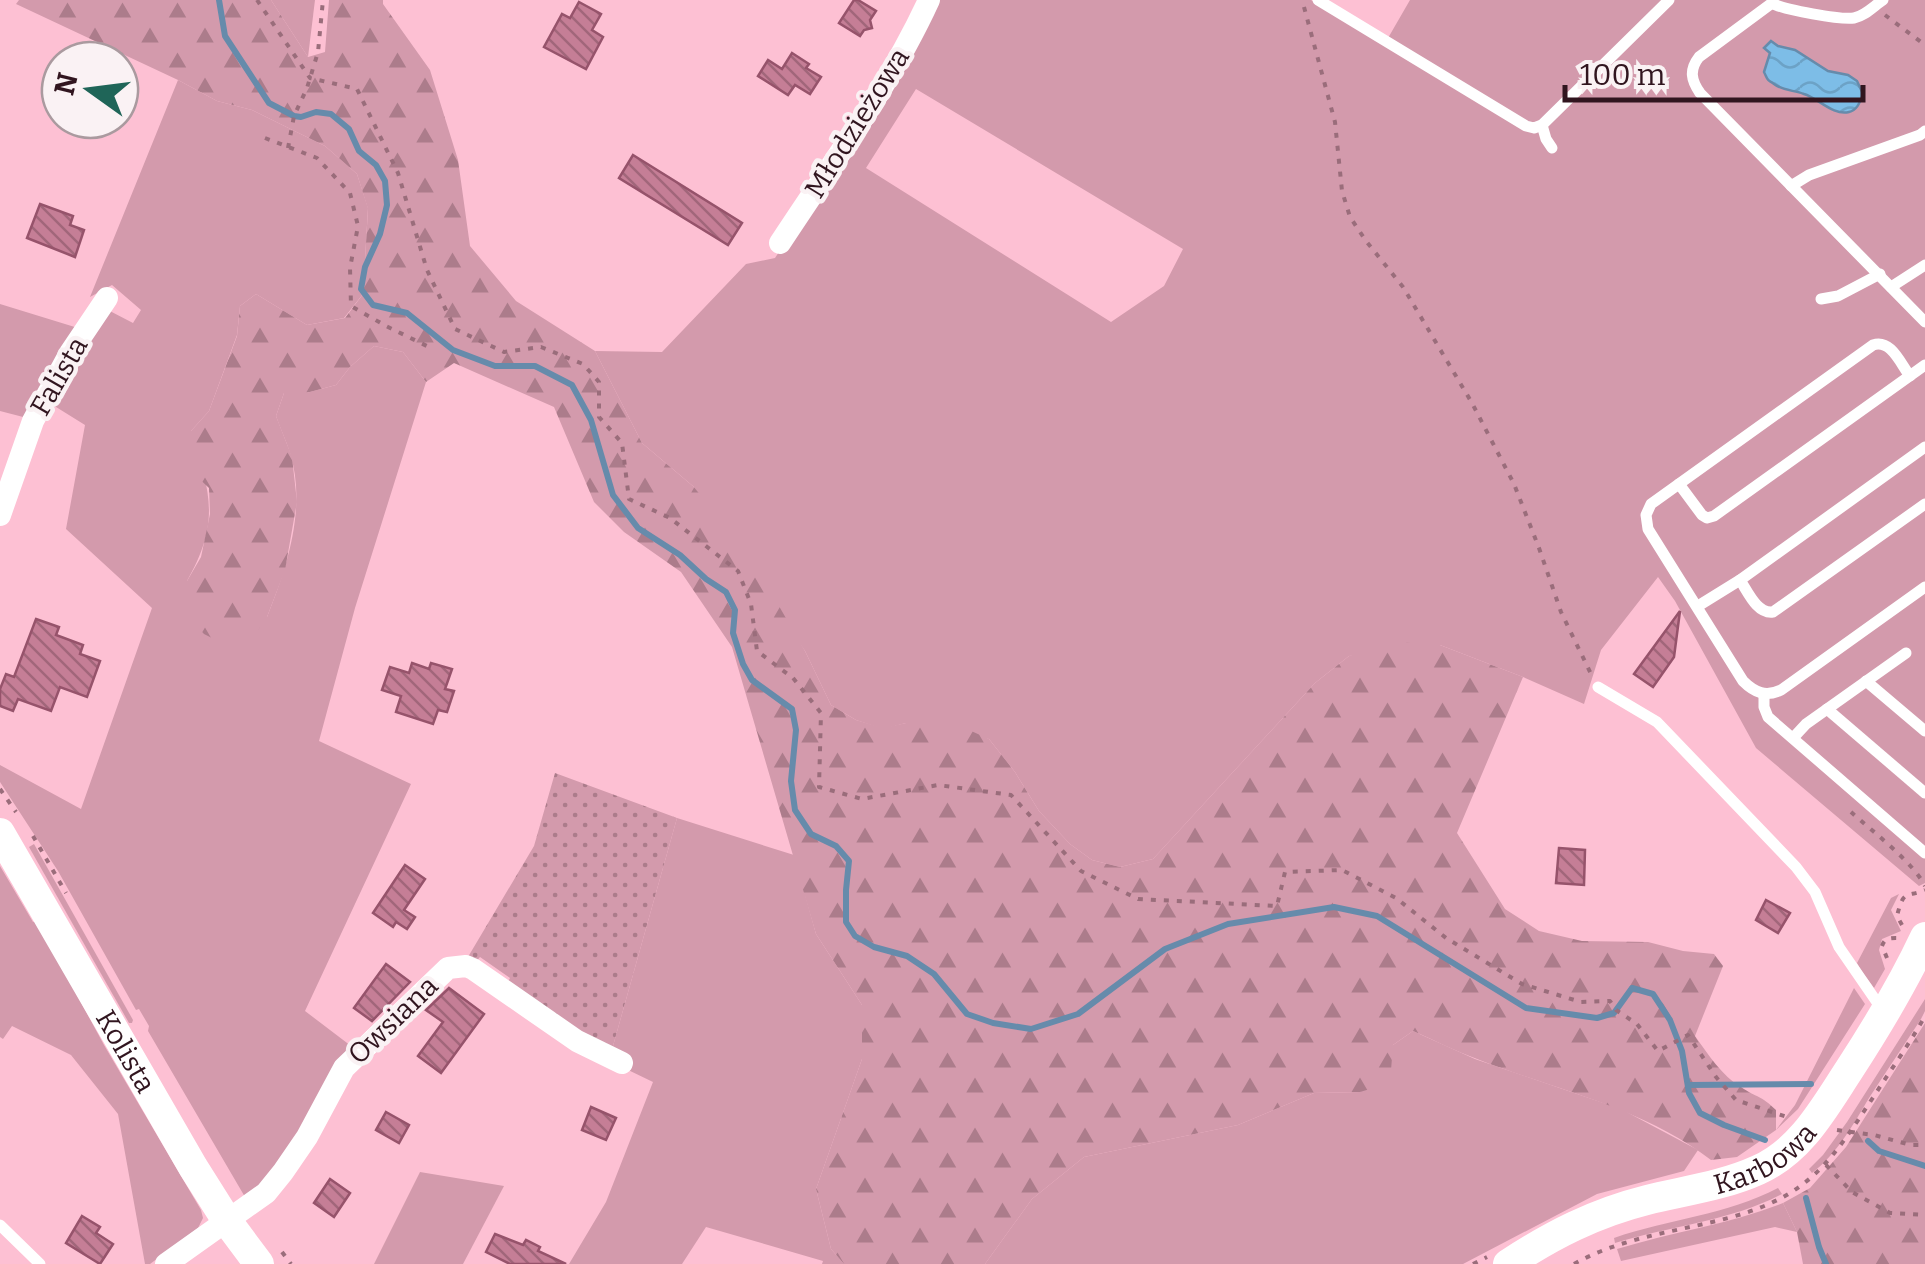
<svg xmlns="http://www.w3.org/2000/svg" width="1925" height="1264" viewBox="0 0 1925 1264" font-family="Bitter,serif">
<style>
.grass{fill:#d39aac;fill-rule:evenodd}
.forest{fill:url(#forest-firs)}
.park{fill:url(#park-dots)}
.water{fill:url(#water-waves);stroke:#668bab;stroke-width:2.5}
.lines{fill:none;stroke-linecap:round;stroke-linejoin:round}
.stream{stroke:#668bab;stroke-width:6}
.building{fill:url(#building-back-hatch);stroke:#96536b;stroke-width:2.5}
.path{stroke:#9a6d7b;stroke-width:4;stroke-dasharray:5 8;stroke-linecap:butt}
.lane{stroke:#fff;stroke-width:11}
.street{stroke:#fff;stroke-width:22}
.secondary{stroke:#fff;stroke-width:30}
.labels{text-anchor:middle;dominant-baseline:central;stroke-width:9;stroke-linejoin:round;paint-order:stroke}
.street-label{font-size:28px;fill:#31151f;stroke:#faf2f4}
</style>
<defs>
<pattern id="forest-firs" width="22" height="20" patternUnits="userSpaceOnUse" patternTransform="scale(2.5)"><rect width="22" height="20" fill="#d39aac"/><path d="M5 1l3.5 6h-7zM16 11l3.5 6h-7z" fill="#ac7c8b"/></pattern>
<pattern id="park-dots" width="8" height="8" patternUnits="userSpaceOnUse" patternTransform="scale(2.5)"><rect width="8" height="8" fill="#d39aac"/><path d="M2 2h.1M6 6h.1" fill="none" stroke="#ac7c8b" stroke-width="1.8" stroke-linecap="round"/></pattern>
<pattern id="water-waves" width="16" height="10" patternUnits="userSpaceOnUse" patternTransform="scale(2.5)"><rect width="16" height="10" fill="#7dbde7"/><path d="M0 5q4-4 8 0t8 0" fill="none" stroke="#6ca2c6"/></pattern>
<pattern id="building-back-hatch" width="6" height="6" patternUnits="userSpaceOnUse" patternTransform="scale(2.5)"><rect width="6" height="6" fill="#c57e96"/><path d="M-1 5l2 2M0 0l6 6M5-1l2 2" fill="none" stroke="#a1667a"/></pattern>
</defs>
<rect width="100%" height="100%" fill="#fdc0d3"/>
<g class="grass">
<path d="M271 0H315L308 57Z"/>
<path d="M936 0H1311L1384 45 1410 0H1925V883L1919 886 1756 748 1675 601 1658 577 1601 650 1584 704 1523 677 1440 645 1349 656 1315 683 1153 859 1120 867 1092 860 1070 844 1039 811 1015 772 989 739 906 723 883 729 856 720 831 705 805 651 694 487 642 443 595 351 662 352 746 264 775 258 893 79ZM916 89 1183 249 1164 286 1111 322 866 168Z"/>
<path d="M178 80 217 101 252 110 325 146 357 174 368 208 363 294 344 318 307 325 256 294 240 306 237 335 209 411 191 431C210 492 221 521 187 581L267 617C287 567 307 507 290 453 286 440 280 428 276 416L284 393H306L336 385 350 367 374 346 403 352 426 382 355 608 319 741 411 784 305 1011 355 1049 307 1125 258 1188 245 1197 148 1031 149 1026 139 1009 136 1010 58 871 0 782V765L81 809 152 608 66 529 85 425 48 402 106 309 133 323 141 310 112 285 90 297Z"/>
<path d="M0 304 78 328 27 418 0 411Z"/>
<path d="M677 818 794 855 816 934 862 1005V1059L816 1189 831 1249 844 1264H822L823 1261 706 1227 682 1264H569L606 1202 653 1082 624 1068 611 1053Z"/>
<path d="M34 844 133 1020 132 1023H129L29 847Z"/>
<path d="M0 866 33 922 37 921 104 1045 201 1210 203 1218 198 1228 150 1264H145L118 1114 71 1055 12 1026 3 1039 0 1037Z"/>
<path d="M1899 894 1891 910 1901 931 1882 939 1879 950 1885 969 1874 988C1868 979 1862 973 1857 963L1891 898Z"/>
<path d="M1854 988 1865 1004 1798 1109 1776 1130 1795 1105Z"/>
<path d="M1925 999V1011L1921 1019C1904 1045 1886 1072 1869 1098 1853 1125 1837 1154 1812 1173L1809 1169 1823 1155 1847 1122Z"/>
<path d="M1413 1031 1475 1059 1621 1109 1698 1150 1684 1171 1597 1194 1463 1264H985L1032 1199 1084 1157 1238 1125 1314 1093 1360 1092 1393 1045Z"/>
<path d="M420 1172 504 1186 463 1264H374Z"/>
<path d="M1778 1188 1782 1194C1731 1221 1670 1226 1615 1243L1614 1238C1668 1219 1727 1215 1778 1188Z"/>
<path d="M1783 1203 1797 1232 1775 1227 1621 1261 1617 1249C1672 1232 1730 1224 1783 1203Z"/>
</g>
<g class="forest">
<path d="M19 0H271L308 57 325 52 329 0H383V4L430 70 458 160 470 246 516 301 595 351 642 443 694 487 754 563 805 651 831 705 856 720 883 728 906 723 949 721 989 739 1015 772 1039 811 1070 844 1092 860 1120 867 1153 859 1315 683 1349 656 1396 642 1440 645 1523 677 1457 833 1505 909 1539 931 1582 941 1648 942 1683 951 1714 954 1723 966 1695 1036C1708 1054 1722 1076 1741 1087 1757 1098 1761 1095 1776 1110V1130L1737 1157 1711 1160C1642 1107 1556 1090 1477 1059 1455 1051 1434 1040 1413 1031L1393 1045 1390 1083 1360 1092 1314 1093 1238 1125 1084 1157 1032 1199 985 1264H844L831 1249 816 1189 862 1059V1005L816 934 732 647 681 572 624 532 594 502 554 407 454 363 426 382 403 352 374 346 350 367 336 385 306 393H284L276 416 292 457 297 502 285 570 267 617 248 644 232 648 204 634 191 620 185 602 187 581 201 557 210 514 209 488 188 468 191 431 209 411 237 336 240 306 256 294 307 325 345 318 363 294 368 209 357 174 325 146 252 110 217 101 178 80 16 4Z"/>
<path d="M1925 1023V1264H1803L1797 1232 1783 1203 1810 1188 1846 1147Z"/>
</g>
<path class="park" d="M555 773 677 818 611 1053 505 988 510 978 480 957 474 964 465 962 534 846Z"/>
<path class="water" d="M1771 41 1778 46 1795 50 1828 71 1848 75 1857 81 1863 94C1860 101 1858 110 1849 112 1833 116 1818 98 1804 94 1794 90 1783 91 1774 84 1766 79 1768 80 1764 72L1770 53 1764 48Z"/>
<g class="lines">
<g class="stream">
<path d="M219 0 225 36 269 103 294 116 301 117 316 112 331 114 349 129 359 151 376 165 385 181 387 205 380 234 365 267 361 289 373 305 407 313 453 350 495 366H535L572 385 591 420 613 495 638 528 680 555 706 579 726 592 735 610 733 633 743 664 752 680 792 709 796 730 791 781 795 810 811 834 836 846 849 861 846 890V922L855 936 874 947 907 956 934 974 967 1014 993 1023 1031 1029 1078 1014 1165 949 1228 924 1334 907 1377 916 1526 1008 1597 1018 1614 1013 1632 988 1653 994 1670 1020 1682 1051 1689 1093 1700 1113 1724 1125 1765 1140"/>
<path d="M1688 1085 1811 1084"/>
<path d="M1868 1141 1879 1151 1925 1166"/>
<path d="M1806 1198 1819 1247 1826 1264"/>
</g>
</g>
<g class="building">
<path d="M854 0H858L876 11 870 20 872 28 864 30 860 36 839 23Z"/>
<path d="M579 2 601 14 592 30 603 37 586 69 544 47 562 14 570 18Z"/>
<path d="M792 53 809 64 806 68 821 77 810 94 795 85 788 95 758 76 768 60 782 69Z"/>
<path d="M633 155 742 223 728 245 619 178Z"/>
<path d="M40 204 73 216 70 225 84 230 75 257 27 238Z"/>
<path d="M1680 611 1674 657 1653 687 1634 674Z"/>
<path d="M36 619 59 627 56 635 83 645 80 654 100 661 87 697 60 687 51 711 18 699 13 711 0 706V689L6 674 14 677Z"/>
<path d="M412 663 429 669 431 663 452 669 445 689 454 691 447 712 438 710 433 724 396 712 401 696 382 690 390 667 409 673Z"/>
<path d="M1559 848 1585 850 1584 885 1556 883Z"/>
<path d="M405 865 425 879 404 910 415 917 407 929 396 922 393 927 373 913Z"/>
<path d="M1766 900 1790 913 1778 933 1756 920Z"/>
<path d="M386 964 410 982 372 1021 354 1008Z"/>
<path d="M449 988 484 1014 441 1073 418 1056 443 1022 426 1010Z"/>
<path d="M591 1107 616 1118 606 1140 582 1130Z"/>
<path d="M386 1112 409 1125 399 1143 376 1130Z"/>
<path d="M330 1179 350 1193 334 1217 314 1203Z"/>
<path d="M82 1216 100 1227 96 1233 113 1244 100 1264 66 1243Z"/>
<path d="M495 1234 523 1245 526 1240 540 1247 538 1251 566 1264H510L486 1252Z"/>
</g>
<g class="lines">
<g class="path">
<path d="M257 0 310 78 357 89 398 173 427 270 455 329 504 352 541 347 583 364 599 382V417L622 443 629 499 670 518 738 571 751 604 757 651 793 678 821 713 819 787 862 799 938 785 1011 795 1081 871 1138 899 1277 906 1285 872 1342 870 1396 898 1446 938 1522 984 1581 1002 1610 1001 1616 1010 1637 1024 1658 1051 1688 1035 1716 1077 1736 1100 1787 1117"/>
<path d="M1304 7 1335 122 1342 191 1350 217 1366 241 1403 287 1472 403 1514 484 1539 548 1561 612 1591 674"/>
<path d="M1885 15 1925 45"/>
<path d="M265 138 317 158 350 193 358 226 350 268 351 306 386 326 431 348"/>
<path d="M288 148 294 116 307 88 318 52 323 0"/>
<path d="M0 789 16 812"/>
<path d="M1851 812C1872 831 1913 862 1925 886"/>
<path d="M33 836 66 893"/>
<path d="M1902 925 1897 916C1904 888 1906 898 1925 890"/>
<path d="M1887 958 1882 946C1885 937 1891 938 1900 938"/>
<path d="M1837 1130 1874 1135 1911 1145H1925"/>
<path d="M1826 1165 1852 1192 1890 1213 1925 1215"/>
<path d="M282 1252 291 1264"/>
<path d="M1473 1264 1487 1257"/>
<path d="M1574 1264C1622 1237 1676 1232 1728 1218 1811 1196 1831 1161 1876 1093 1892 1068 1910 1043 1925 1016"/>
</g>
<g class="lane">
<path d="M1318 0 1526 126 1534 128 1542 125 1669 0"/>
<path d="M1883 0C1874 6 1865 16 1854 18 1842 20 1783 10 1772 3L1699 57C1689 70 1691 80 1700 93L1925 322"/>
<path d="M1542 125 1546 139 1552 148"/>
<path d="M1791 186 1809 175 1920 135 1925 131"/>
<path d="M1891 287 1925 265"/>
<path d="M1821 299 1838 296 1880 274"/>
<path d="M1910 376C1900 363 1891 339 1873 345L1651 504 1646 515 1648 529 1743 681C1755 693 1766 697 1781 690L1925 587"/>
<path d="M1679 484 1702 515 1707 518 1714 516 1925 365"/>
<path d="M1740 580C1748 592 1757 614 1773 612L1925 504"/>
<path d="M1698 606 1740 580 1925 447"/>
<path d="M1866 681 1925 731"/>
<path d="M1598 687 1657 722 1796 867 1815 892 1839 947 1883 1011"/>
<path d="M1764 694V707L1768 717 1925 853"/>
<path d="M1827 709 1925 793"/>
<path d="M1793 738 1806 724 1906 653"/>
<path d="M0 1225 40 1264"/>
</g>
<g class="street">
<path d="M780 243C831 165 890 85 929 0"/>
<path d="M0 515 33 421 70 353 107 298"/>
<path d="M166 1264 266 1193 283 1172 307 1137 344 1068 448 968 466 966 473 969 577 1041 622 1063"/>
</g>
<g class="secondary">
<path id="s1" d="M0 833 193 1167 227 1221 259 1264"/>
<path id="s2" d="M1508 1264C1552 1235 1595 1213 1647 1200 1683 1191 1723 1186 1758 1170 1801 1151 1824 1108 1849 1070 1877 1027 1903 984 1925 937"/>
</g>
</g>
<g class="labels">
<g class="street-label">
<text transform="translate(857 123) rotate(-58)">Młodzieżowa</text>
<text transform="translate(59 376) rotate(-60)">Falista</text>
<text transform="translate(393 1020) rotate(-44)">Owsiana</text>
<text stroke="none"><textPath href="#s1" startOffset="252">Kolista</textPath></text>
<text stroke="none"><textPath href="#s2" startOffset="280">Karbowa</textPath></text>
</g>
</g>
<g transform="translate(90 90) rotate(284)"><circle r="48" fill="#faf2f4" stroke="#aa9a9f" stroke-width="2.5"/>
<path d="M0-8L18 38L0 25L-18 38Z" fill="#1f6558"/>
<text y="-15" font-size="28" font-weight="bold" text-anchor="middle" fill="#31151f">N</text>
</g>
<path d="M1565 85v15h298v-15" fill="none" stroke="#31151f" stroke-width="5"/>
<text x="1580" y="85" font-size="30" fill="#31151f" stroke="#faf2f4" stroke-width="8" paint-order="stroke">100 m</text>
</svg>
